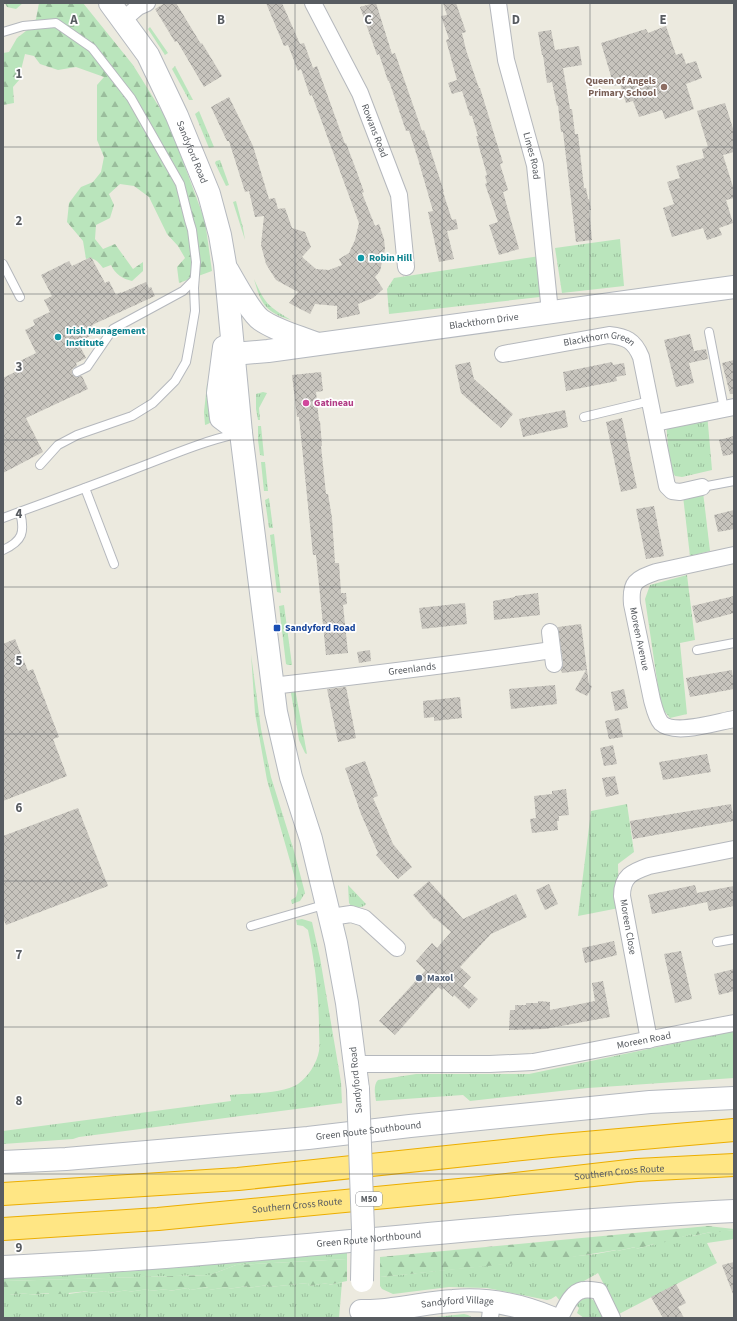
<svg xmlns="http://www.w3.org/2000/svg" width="737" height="1321" viewBox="0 0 737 1321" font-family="'Source Sans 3',sans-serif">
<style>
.grass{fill:url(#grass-tufts)}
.forest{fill:url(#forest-firs)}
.building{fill:url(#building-cross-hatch)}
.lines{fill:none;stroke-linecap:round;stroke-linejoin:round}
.lane-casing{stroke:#b5b8bd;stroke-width:10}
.street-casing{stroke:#b5b8bd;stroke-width:18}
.secondary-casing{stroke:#b5b9bf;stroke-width:24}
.highway-casing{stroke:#ecae00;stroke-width:24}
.lane{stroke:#fff;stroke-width:8}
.street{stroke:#fff;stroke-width:16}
.secondary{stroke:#fff;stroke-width:22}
.highway{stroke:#ffe684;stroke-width:22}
.secondary-bridge-casing{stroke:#b5b9bf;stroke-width:24;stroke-linecap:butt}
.secondary-bridge{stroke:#fff;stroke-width:22}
.grid{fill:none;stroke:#585c61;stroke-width:1;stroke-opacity:0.55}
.education-dot{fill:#8d6e63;stroke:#fff;stroke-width:1.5}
.culture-dot{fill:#0f9aa8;stroke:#fff;stroke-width:1.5}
.hotel-dot{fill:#d1479c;stroke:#fff;stroke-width:1.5}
.transit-dot{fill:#1a4fb4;stroke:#fff;stroke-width:1.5}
.service-dot{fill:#5c6f8a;stroke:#fff;stroke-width:1.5}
.labels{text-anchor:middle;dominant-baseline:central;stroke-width:3.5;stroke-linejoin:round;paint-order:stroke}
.shield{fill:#fff;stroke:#8a8d90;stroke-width:1}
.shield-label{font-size:9px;font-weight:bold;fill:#585c61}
.education-label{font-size:10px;font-weight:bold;fill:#785e54;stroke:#fff;text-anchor:end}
.street-label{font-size:10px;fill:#585c61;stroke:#fff}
.culture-label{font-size:10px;font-weight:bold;fill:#0d838f;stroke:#fff;text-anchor:start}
.hotel-label{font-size:10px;font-weight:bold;fill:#b23c85;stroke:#fff;text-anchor:start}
.transit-label{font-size:10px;font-weight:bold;fill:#164399;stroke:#fff;text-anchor:start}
.service-label{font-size:10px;font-weight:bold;fill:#4e5e75;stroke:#fff;text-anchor:start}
.grid-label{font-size:13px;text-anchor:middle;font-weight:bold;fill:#585c61;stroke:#fff;stroke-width:3.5;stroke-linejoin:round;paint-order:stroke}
</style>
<defs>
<pattern id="grass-tufts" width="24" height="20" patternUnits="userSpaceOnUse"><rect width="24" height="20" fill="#bae5bc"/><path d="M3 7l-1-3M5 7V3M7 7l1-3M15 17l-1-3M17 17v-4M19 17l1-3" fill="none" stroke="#9abd9c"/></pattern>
<pattern id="forest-firs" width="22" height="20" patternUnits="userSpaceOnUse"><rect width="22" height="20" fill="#bae5bc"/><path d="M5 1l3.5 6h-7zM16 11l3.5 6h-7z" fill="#9abd9c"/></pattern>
<pattern id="building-cross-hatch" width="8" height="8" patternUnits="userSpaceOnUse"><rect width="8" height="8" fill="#c7c4bd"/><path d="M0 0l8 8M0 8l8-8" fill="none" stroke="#a4a29d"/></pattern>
</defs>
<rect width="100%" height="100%" fill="#eceadf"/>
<g class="grass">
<path d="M150 27 168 53 165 55 148 29Z"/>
<path d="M175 66 193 100H189L172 69Z"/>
<path d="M199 111 214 147 209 148 195 114Z"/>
<path d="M220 160 229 185 226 186 215 163 216 161Z"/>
<path d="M236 201 243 228 245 240 233 202Z"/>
<path d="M620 239 624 286 562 293 555 248Z"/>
<path d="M540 256V297L389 314 387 289 394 278Z"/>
<path d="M254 279C265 304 268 306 291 320 265 312 261 304 254 279Z"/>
<path d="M207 384 211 422 208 424 205 425 204 412Z"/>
<path d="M263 392 267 393 259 408 260 420H258L256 409V394Z"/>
<path d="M707 413 712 470 682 477 675 476 670 468 666 423Z"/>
<path d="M258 426H261L264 456 260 455 258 440Z"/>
<path d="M261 462H265L268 491H264Z"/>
<path d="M703 492 710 551 690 556 683 496Z"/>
<path d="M269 498 273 528H269L265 500Z"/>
<path d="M274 534 281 593 277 592 270 535Z"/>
<path d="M687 575 695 640 680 643 687 714 670 718 661 707 645 599 650 585Z"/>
<path d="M284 605 292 665H288L286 664 279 606Z"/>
<path d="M251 654 261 729 271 777 294 851 305 893 300 901 292 904 291 900 296 897 298 889 267 780 255 713Z"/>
<path d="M295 689 307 754 305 753 299 740 291 693V691Z"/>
<path d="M627 804 634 852 618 864 619 908 578 916 591 811Z"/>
<path d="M348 885 366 904C362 909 357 907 351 906L349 903Z"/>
<path d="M302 919 312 922 320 958 341 1082 342 1103 79 1137 73 1139 3 1144V1131L231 1101 230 1095C249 1093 283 1094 298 1084 308 1077 317 1063 319 1051 320 1044 319 1037 319 1030 319 996 315 963 308 930L303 926 297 925 296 920Z"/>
<path d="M734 1031V1078L588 1088 470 1101 463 1095 376 1101C375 1094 373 1085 378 1080L416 1074H529Z"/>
<path d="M734 1230V1239L707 1243 717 1263 619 1314 598 1273 570 1289 560 1301 556 1296 551 1299 547 1300 487 1288 449 1287 393 1294 382 1289 380 1286V1277L596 1254 617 1250V1251L636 1247V1249L692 1234 693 1236 711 1232Z"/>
<path d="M347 1250V1259L236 1265 210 1275 3 1281V1276Z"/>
<path d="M342 1282 339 1318H3V1293H9L10 1295 28 1293 29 1295 68 1292 69 1294 89 1291V1293L108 1291 109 1293 128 1290V1292L148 1289 149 1291 168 1289 169 1291 188 1288 190 1290 209 1287V1290L228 1287V1289L248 1286V1288L268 1285 269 1287 308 1283 309 1286 328 1283 329 1285Z"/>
<path d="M585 1296C597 1299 599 1308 604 1318H584L577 1313 579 1308 574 1303Z"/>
<path d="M464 1314 468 1315 473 1318H427Z"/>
</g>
<g class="forest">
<path d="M5 3H23L16 9 7 7Z"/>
<path d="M39 3H83L133 65 169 123 205 221 212 271 179 283 177 267 185 258 178 246 167 234 149 197 134 186 120 184 109 194 114 205 110 218 96 225 95 239 103 249 115 244 133 269 143 262V271L132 281C123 279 115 274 111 265L103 268C98 262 95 257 86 259L83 241 67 222 69 203 81 187 93 182 101 172 104 157 97 140V85L104 77 76 67 58 70 40 64 34 56 25 54 21 70 20 79 13 87 14 103 3 105V53L9 52 17 38 31 27 36 19Z"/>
<path d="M708 1226 734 1229V1230L712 1233 711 1232 692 1236V1234L655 1245 654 1244 636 1249 635 1247 617 1251 616 1250 566 1258 380 1277V1257Z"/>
<path d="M347 1259V1281L328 1285V1283L309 1286 308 1283 269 1287 268 1285 248 1288 247 1286 228 1289V1287L209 1290 208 1287 190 1290 188 1288 168 1291V1289L149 1291 148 1289 128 1292V1290L109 1293 108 1291 88 1293V1291L49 1295V1293L28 1295V1293L9 1295V1293H3V1281L210 1275 236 1265Z"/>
</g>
<g class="building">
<path d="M165 3H176L201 44 202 43 222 76 204 87 177 41 175 42 155 9Z"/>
<path d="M266 3H282L300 44 304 43 313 68 317 66 345 144 346 143 355 167 364 192 362 193 375 226 379 224 384 239 385 249 380 271 375 277 383 289 373 298 358 304 360 314 337 319V306L315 304 310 314 289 303 298 292 276 280 266 264 261 245 264 216 255 217 249 191 245 192 229 141H227L211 107 229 97 253 146 269 199 275 198 278 209 285 208 292 228 305 232 311 247 302 257 316 269 329 270 342 265 339 259 349 253 355 240 359 223 312 95 310 96 301 69 298 71 288 45 284 46Z"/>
<path d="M374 3H376L392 54 395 53 422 131 424 130 444 192H443L452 220 456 219 458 229 447 231 454 259 439 262 428 212 433 211 418 159 409 131H406L389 81H388L379 54 377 55 360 7Z"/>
<path d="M443 3H456L466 32 462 33 466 50 479 88H480L503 163 500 164 508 190 503 192 519 249 499 255 489 225 498 222 485 184 487 183 485 176 487 175 476 136H478L472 116H470L462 91 452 94 448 83 457 80 446 40 449 39 441 16 447 15Z"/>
<path d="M666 26 676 55 682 53 686 64 696 61 702 78 686 84 694 109 665 119 662 110 639 117 633 101 626 103 620 84 614 86 601 43 646 29 648 33Z"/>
<path d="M551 30 555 50 579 46 582 65 563 68 570 109H572L575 134H578L584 188H586L588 199H589L591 210H589L592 240 576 242 563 132H561L558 105 557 106 552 82 547 83 543 55H542L538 32Z"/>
<path d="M725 103 734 132V152L723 155 734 190V198L726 200 733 223 719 228 722 235 707 240 703 228 672 237 663 208 674 204 667 182 680 178 676 166 704 158 702 149 708 147 697 111Z"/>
<path d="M91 257 105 283 109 281 116 295 121 292V293L146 282 149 288 151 287 155 296 92 325 96 333 78 342 86 358 76 363 77 366 72 369V374L76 377 82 376 88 389 26 418 43 452 3 473V378L21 369 18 362 36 353 25 330 35 325 33 320 50 312 44 300 52 296 41 275 69 261 72 266Z"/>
<path d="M690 334 694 351 706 349 708 359 689 363 694 383 676 387 664 340Z"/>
<path d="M734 360V394H730L722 363Z"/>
<path d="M470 362 474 379 513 414 501 428 461 393 455 365Z"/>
<path d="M612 362 613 365 624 363 626 375 616 377 617 381 566 391 563 372Z"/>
<path d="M321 372 323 391 316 392 319 421H320L322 446H321L326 494H328L332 518 335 563H339L341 593H346L347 604 343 605 348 653 326 655 316 555H313L299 417H297L292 375Z"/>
<path d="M565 410 568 427 523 437 519 419Z"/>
<path d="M622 418 637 488 621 492 606 422Z"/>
<path d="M734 436V454L723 456 719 440Z"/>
<path d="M654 506 664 556 646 559 636 509Z"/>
<path d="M734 510V529L718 532 714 515Z"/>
<path d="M538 593 540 615 494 620 493 601 515 597V596Z"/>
<path d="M734 596V613L696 623 692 606Z"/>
<path d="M465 603 467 624 422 629 419 608Z"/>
<path d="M581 624 589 685 592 686 587 696 575 690 586 670 562 673 561 670 563 663 558 627Z"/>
<path d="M15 639 28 671 33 669 59 737 53 739 67 776 3 801V644Z"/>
<path d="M370 650 371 661 359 663 357 652Z"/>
<path d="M732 670 734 689 690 697 686 678Z"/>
<path d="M555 685 557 704 511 709 509 689Z"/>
<path d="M346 687 356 738 338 742 327 689Z"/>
<path d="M624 689 628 708 615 711 611 692Z"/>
<path d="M460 697 462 718 434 721V717L424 718 423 701Z"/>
<path d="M619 718 623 737 609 739 605 721Z"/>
<path d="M613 745 617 764 604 766 600 748Z"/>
<path d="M707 754 711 772 663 780 659 762Z"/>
<path d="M365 761 378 796 373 798 393 844 412 867 398 879 376 855 378 853 361 814 345 768Z"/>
<path d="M615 776 619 794 606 797 602 778Z"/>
<path d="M566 789 569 815 559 816V821H557L558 830 532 833 530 819 536 818 534 796 552 794V791Z"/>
<path d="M731 804 734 821 633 839 630 821Z"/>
<path d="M78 808 108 886 6 925 3 918V836Z"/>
<path d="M429 881 463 919 516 894 527 917 491 934 460 967 471 977 463 986 478 999 469 1009 454 995 453 997 443 988 442 990 438 987 395 1035 379 1021 425 971V970L416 961 432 943 437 948 451 932 435 918 434 919 413 895Z"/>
<path d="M549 884 558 904 545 910 536 890Z"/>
<path d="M695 885 697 893 734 886V906L709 911 707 902 652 914 648 895Z"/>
<path d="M614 941 617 955 585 963 582 948Z"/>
<path d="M681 951 692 999 675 1003 664 954Z"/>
<path d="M734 969V991L719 995 714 974Z"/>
<path d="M603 981 610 1017 545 1029 509 1030 510 1010H515V1005H526V1003H538V1001L550 1002V1010L595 1001 592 983Z"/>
<path d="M734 1262V1293L733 1294 722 1265Z"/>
<path d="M676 1284 686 1303 678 1307 684 1318H663L651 1297Z"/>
</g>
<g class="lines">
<defs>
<g id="lane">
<path d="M3 32 23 26 56 23 92 48 131 98 180 184 189 220 192 230 196 262 194 288 195 311 189 346 186 362 175 381 153 403 132 416 77 435 58 445 40 465"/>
<path d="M3 264 20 297"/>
<path d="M709 332 724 409"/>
<path d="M77 372 87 367 113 329 183 291 194 280"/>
<path d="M584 417 650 401"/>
<path d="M702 487 734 481"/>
<path d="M85 488 114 564"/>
<path d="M3 518C46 502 89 487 132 470 167 457 200 442 236 434"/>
<path d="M3 550C23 541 25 532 20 512"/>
<path d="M697 650 734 643"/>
<path d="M251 926 327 904"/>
<path d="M717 942 734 939"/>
</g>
<g id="street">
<path id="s1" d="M313 3 360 93 399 195 406 267"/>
<path id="s2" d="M498 3 506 60 535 165 550 312"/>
<path d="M123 20 138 7 147 3"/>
<path id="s3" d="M503 354 609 335C626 337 634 340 641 357L667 486 672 491 680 492 702 487"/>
<path d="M655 423 734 407"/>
<path id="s4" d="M734 555 656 572C636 579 630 582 632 604L652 700C654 707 656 717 661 723 675 736 717 722 734 719"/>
<path d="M550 632 554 664"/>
<path id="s5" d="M272 686C366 675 459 664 552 650"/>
<path d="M331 917 351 914 364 918 397 948"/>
<path d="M649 1040 622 896C622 876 632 872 649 866L734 849"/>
<path id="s6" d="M356 1064H490L533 1062 734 1023"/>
<path d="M490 1318 492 1302"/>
<path d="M560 1318C565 1308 571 1292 583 1290 588 1289 594 1290 599 1291L612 1318"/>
</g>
<g id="secondary">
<path id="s7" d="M110 3 148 55 177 116 209 194 220 235 225 264 241 433 276 712 291 777 311 839 336 943 347 1003 358 1089"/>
<path d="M228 271C235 283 251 313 261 320 277 331 297 336 315 343"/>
<path d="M224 347 218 393 221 418 241 433"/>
<path id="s8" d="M233 354 268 351 734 287"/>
<path id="s9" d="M3 1162 66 1159 308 1138 410 1126 650 1102 734 1098"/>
<path id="s10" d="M3 1267C247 1256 490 1223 734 1211"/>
<path id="s11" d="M361 1311C371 1311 382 1311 392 1309 412 1307 432 1302 453 1301 487 1298 521 1305 552 1318"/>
</g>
<g id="highway">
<path d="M3 1194 238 1179 551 1146 734 1130"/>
<path id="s12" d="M3 1229 158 1219 480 1188 637 1170 734 1165"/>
</g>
</defs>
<use href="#lane" class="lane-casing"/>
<use href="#street" class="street-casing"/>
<use href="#secondary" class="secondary-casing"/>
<use href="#highway" class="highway-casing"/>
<use href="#lane" class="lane"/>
<use href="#street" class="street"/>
<use href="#secondary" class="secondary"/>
<use href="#highway" class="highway"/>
<defs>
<path id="secondary-bridge" d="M358 1089 363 1230 362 1281"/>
</defs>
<use href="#secondary-bridge" class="secondary-bridge-casing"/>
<use href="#secondary-bridge" class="secondary-bridge"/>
</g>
<path class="grid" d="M147 3V1318M295 3V1318M442 3V1318M590 3V1318M3 147H734M3 294H734M3 440H734M3 587H734M3 734H734M3 881H734M3 1027H734M3 1174H734"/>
<circle class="education-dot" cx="664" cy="87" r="4"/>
<g class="culture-dot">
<circle cx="361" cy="258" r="4"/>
<circle cx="58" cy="337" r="4"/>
</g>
<circle class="hotel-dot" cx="306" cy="403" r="4"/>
<rect class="transit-dot" x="273" y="624" width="8" height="8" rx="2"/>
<circle class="service-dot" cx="419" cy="978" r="4"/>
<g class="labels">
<rect class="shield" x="356" y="1192" width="26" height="14" rx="3"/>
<g class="shield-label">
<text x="369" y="1199">M50</text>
</g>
<g class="education-label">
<text x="656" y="81">Queen of Angels<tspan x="656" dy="12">Primary School</tspan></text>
</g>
<g class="street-label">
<text stroke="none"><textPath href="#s1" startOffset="142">Rowans Road</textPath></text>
<text stroke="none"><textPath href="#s7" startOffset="171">Sandyford Road</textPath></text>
<text stroke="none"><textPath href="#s2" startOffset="157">Limes Road</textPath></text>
<text stroke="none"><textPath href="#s8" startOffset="253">Blackthorn Drive</textPath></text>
<text stroke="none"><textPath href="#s3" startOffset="98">Blackthorn Green</textPath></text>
<text stroke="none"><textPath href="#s4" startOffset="161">Moreen Avenue</textPath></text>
<text stroke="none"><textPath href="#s5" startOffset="141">Greenlands</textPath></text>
<text transform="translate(628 927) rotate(80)">Moreen Close</text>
<text stroke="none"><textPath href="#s6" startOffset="290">Moreen Road</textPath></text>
<text transform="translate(356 1080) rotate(-95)">Sandyford Road</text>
<text stroke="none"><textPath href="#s9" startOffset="367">Green Route Southbound</textPath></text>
<text stroke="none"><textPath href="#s12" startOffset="619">Southern Cross Route</textPath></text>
<text stroke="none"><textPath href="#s12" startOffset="295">Southern Cross Route</textPath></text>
<text stroke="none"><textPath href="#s10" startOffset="367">Green Route Northbound</textPath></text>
<text stroke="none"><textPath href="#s11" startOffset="97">Sandyford Village</textPath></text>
</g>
<g class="culture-label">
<text x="369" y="258">Robin Hill</text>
<text x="66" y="331">Irish Management<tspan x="66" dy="12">Institute</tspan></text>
</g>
<g class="hotel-label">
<text x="314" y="403">Gatineau</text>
</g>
<g class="transit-label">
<text x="285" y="628">Sandyford Road</text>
</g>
<g class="service-label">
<text x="427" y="978">Maxol</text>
</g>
</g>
<g class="grid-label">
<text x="74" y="24">A</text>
<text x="221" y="24">B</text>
<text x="368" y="24">C</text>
<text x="516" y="24">D</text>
<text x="663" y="24">E</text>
<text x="19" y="78">1</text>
<text x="19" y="225">2</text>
<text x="19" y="371">3</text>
<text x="19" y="518">4</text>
<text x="19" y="665">5</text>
<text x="19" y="812">6</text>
<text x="19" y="959">7</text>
<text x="19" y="1105">8</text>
<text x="19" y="1252">9</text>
</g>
<rect width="737" height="1321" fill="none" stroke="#585c61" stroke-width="8"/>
</svg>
